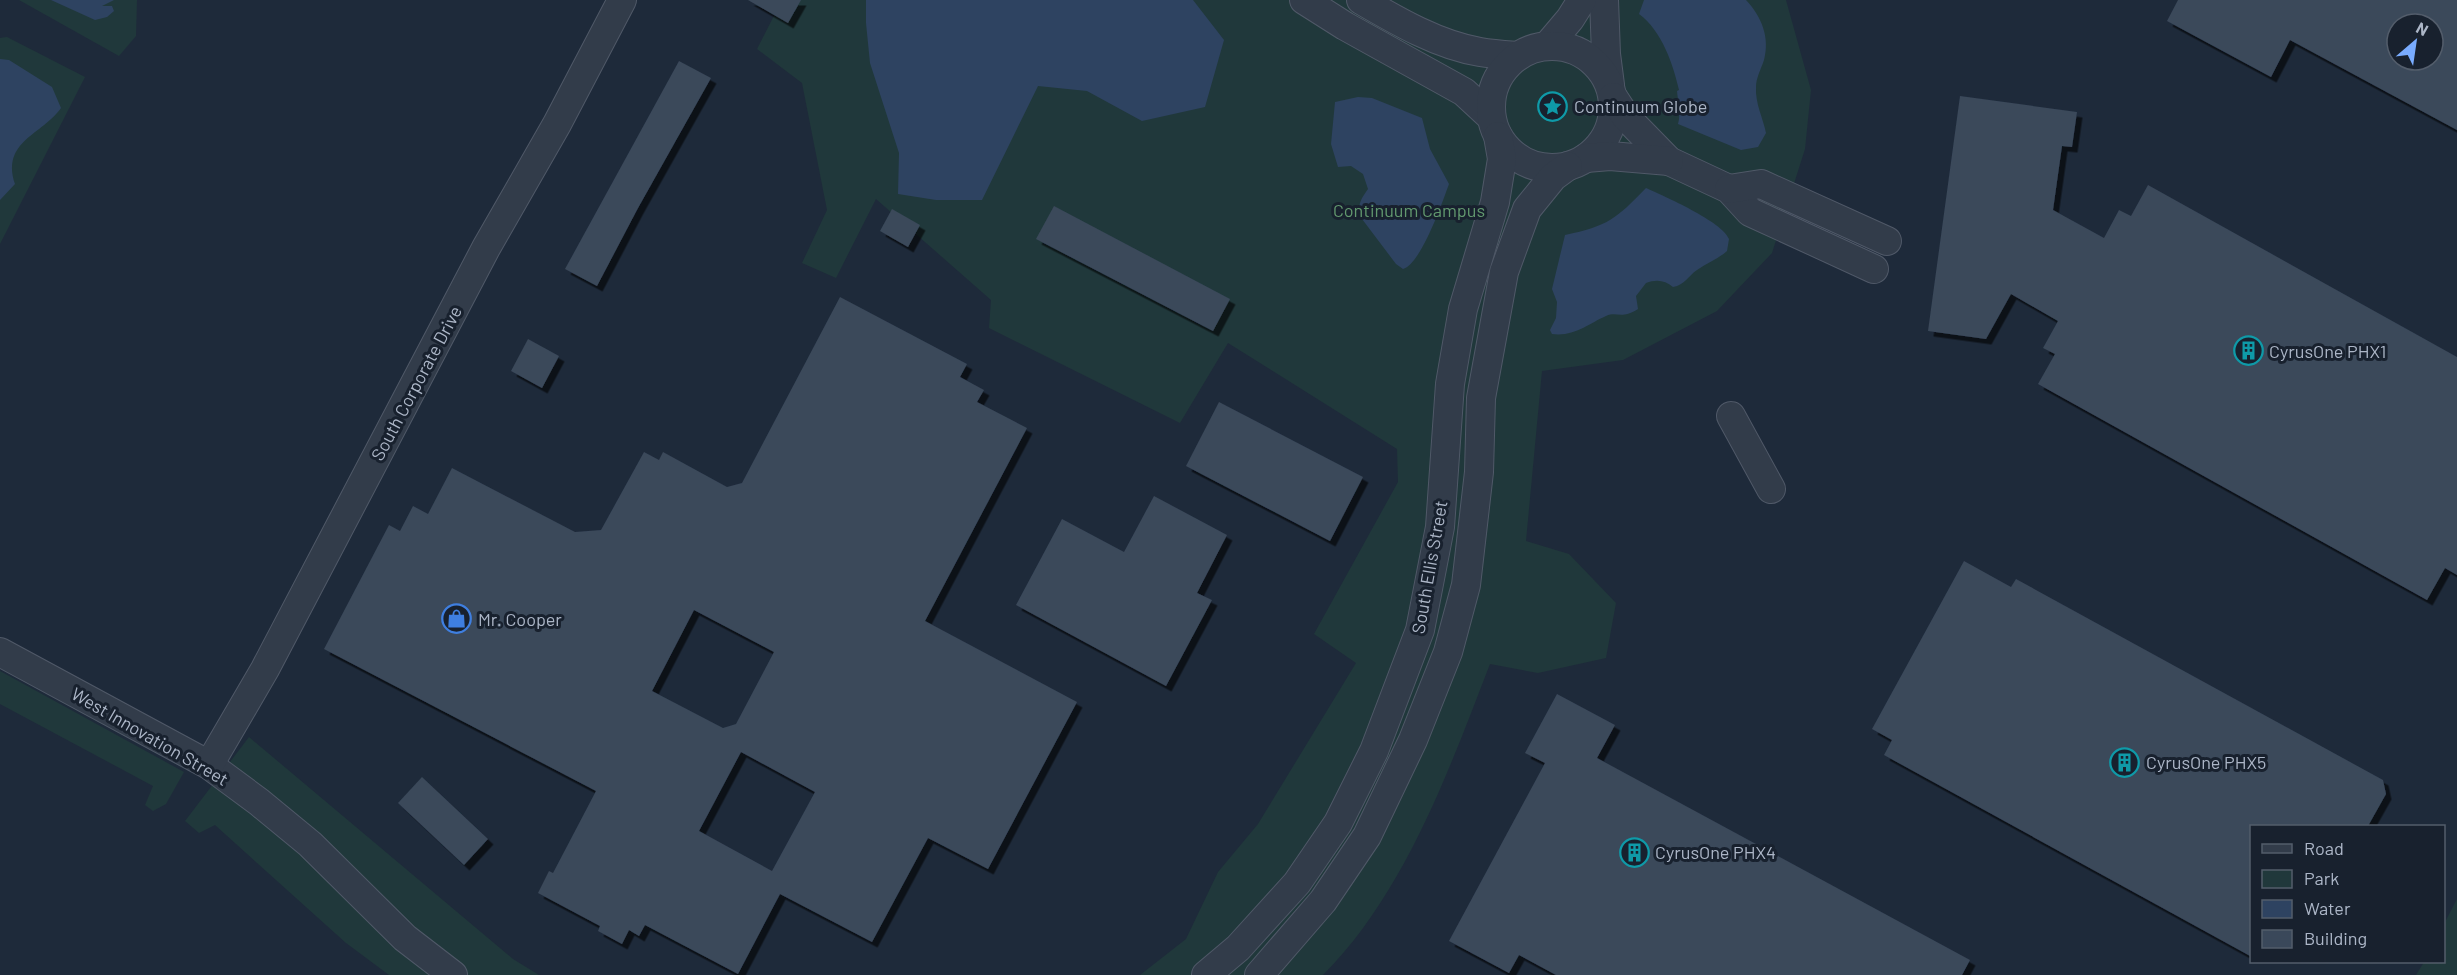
<svg xmlns="http://www.w3.org/2000/svg" width="2457" height="975" viewBox="0 0 2457 975" font-family="Barlow,sans-serif">
<style>
.green{fill:#20383b}
.water{fill:#2e4361}
.building{fill:#3a485a;fill-rule:evenodd;filter:url(#shadow)}
.lines{fill:none;stroke-linecap:round;stroke-linejoin:round}
.minor-casing{stroke:#505968;stroke-width:30}
.minor{stroke:#323c4a;stroke-width:28}
.labels{text-anchor:middle;dominant-baseline:central;stroke-width:6;stroke-linejoin:round;paint-order:stroke}
.poi-label{font-size:18px;fill:#acb6c7;stroke:#18212e;text-anchor:start}
.park-label{font-size:18px;fill:#62996f;stroke:#18212e}
.street-label{font-size:18px;fill:#acb6c7;stroke:#18212e}
</style>
<defs>
<filter id="shadow"><feDropShadow dx="5.5" dy="5.5" stdDeviation="0" flood-color="#0009"/></filter>
</defs>
<rect width="100%" height="100%" fill="#1e2a3a"/>
<g class="green">
<path d="M19 0H137L136 36 119 56Z"/>
<path d="M782 0H1786L1811 90 1805 149 1772 253 1717 311 1623 360 1542 371 1526 541 1569 554 1616 603 1606 658 1538 673 1490 664C1449 770 1405 893 1323 975H1140L1186 939 1218 872 1258 824 1356 663 1314 634 1398 482 1397 449 1228 343 1180 423 989 328 991 300 876 199 836 278 802 263 827 210 802 83 757 49Z"/>
<path d="M7 37 85 77 0 244V38Z"/>
<path d="M0 671 184 772 166 804 153 811 145 805 153 786 0 704Z"/>
<path d="M249 737 513 959 539 975H389L346 943 215 825 199 833 185 821Z"/>
<path d="M2457 899V975H2416L2424 962H2444V924Z"/>
</g>
<g class="water">
<path d="M51 0H114L102 6H112L114 11 107 17 95 20Z"/>
<path d="M866 0H1193L1224 40 1205 107 1142 121 1087 91 1038 86 982 200H936L898 194 899 153 870 63 866 23Z"/>
<path d="M1644 0H1746C1762 17 1770 38 1764 60 1761 69 1756 78 1756 87 1755 103 1763 118 1766 133L1758 147 1741 150 1678 124C1681 113 1678 102 1677 91L1679 90C1673 64 1662 31 1639 14Z"/>
<path d="M0 59 9 60 52 87 61 108C42 135 1 141 15 184L0 200Z"/>
<path d="M1358 97 1372 98 1422 118 1430 149 1449 184C1442 203 1421 264 1403 269L1396 264 1362 219C1356 206 1361 199 1368 189L1363 174 1351 166 1338 167 1331 144 1335 102Z"/>
<path d="M1646 188C1664 196 1723 222 1729 239L1727 251C1718 259 1707 263 1697 270 1688 276 1685 285 1673 287 1665 280 1656 279 1646 283L1636 296 1638 309C1620 320 1618 311 1606 316 1588 324 1574 337 1552 334L1550 330 1556 318 1557 302 1552 289 1565 235C1608 226 1616 219 1646 188Z"/>
</g>
<g class="building">
<path d="M748 0H801L788 23Z"/>
<path d="M2178 0H2457V130L2290 40 2271 77 2167 21ZM2397 24H2433V60H2397Z"/>
<path d="M679 61 711 78 638 208 597 286 565 269Z"/>
<path d="M1960 96 2077 112 2072 147 2062 146 2053 210 2104 238 2119 210 2131 216 2148 185 2457 357V575L2445 568 2427 600 2038 384 2055 354 2043 348 2058 321 2011 294 1986 339 1928 331Z"/>
<path d="M1054 206 1230 299 1213 331 1036 239Z"/>
<path d="M892 209 920 225 908 247 880 231Z"/>
<path d="M840 297 967 364 960 377 984 390 977 402 1027 428 925 621 1077 702 988 869 928 838 872 942 780 894 738 974 645 925 639 936 629 930 622 944 598 931 600 926 538 893 549 871 553 873 596 791 324 649 389 525 400 531 413 506 428 514 452 468 575 532 601 530 644 452 659 460 663 452 727 487 742 483ZM694 610 774 652 736 724 723 728 652 691ZM741 752 815 792 772 871 699 831Z"/>
<path d="M528 339 559 356 542 388 511 371Z"/>
<path d="M1219 402 1363 477 1330 541 1186 466Z"/>
<path d="M1154 496 1227 535 1197 593 1212 600 1166 686 1016 605 1062 519 1124 552Z"/>
<path d="M1964 561 2011 587 2016 579 2383 780 2386 794 2368 826H2252V957L1884 755 1892 740 1872 729Z"/>
<path d="M1557 694 1615 725 1597 758 1970 960 1962 975H1556L1519 955 1509 973 1449 941 1545 763 1525 753Z"/>
<path d="M422 777 488 839 464 865 398 803Z"/>
</g>
<g class="lines">
<defs>
<g id="minor">
<path d="M1304 0 1345 26 1464 92 1491 117"/>
<path d="M1361 0C1397 21 1438 45 1480 52 1492 54 1505 55 1517 56"/>
<path d="M1604 0 1606 54 1610 85"/>
<path d="M1548 45 1570 19 1582 0"/>
<circle cx="1552" cy="107" r="61"/>
<path d="M1613 97 1626 117 1669 161 1729 189 1750 212 1874 269"/>
<path d="M1586 158 1610 156 1669 161"/>
<path d="M1729 189 1761 184 1887 241"/>
<path d="M1731 416 1771 489"/>
<path d="M0 652 209 765 259 802 310 844 405 938 453 975"/>
<path d="M209 765 265 669 486 248 557 124 622 0"/>
<path d="M1206 975 1238 948 1297 883 1338 823 1374 751 1420 630 1440 527 1450 384 1463 309 1495 202 1502 159 1498 136"/>
<path d="M1259 975 1323 901 1367 836 1413 740 1448 652 1466 585 1479 472 1481 398 1504 272 1527 209 1553 177 1568 166"/>
</g>
</defs>
<use href="#minor" class="minor-casing"/>
<use href="#minor" class="minor"/>
</g>
<defs>
<symbol id="sight-ring" viewBox="-11 -11 22 22"><circle r="9.5" fill="#18212e" stroke="#0f9aa8" stroke-width="1.5"/><path d="M0-6L1.8-2.2L6-1.7L2.9 1.2L3.7 5.4L0 3.3L-3.7 5.4L-2.9 1.2L-6-1.7L-1.8-2.2Z" fill="#0f9aa8"/></symbol>
<symbol id="building-ring" viewBox="-11 -11 22 22"><circle r="9.5" fill="#18212e" stroke="#0f9aa8" stroke-width="1.5"/><path d="M-4-6H4V6H1V3H-1V6H-4ZM-2.5-4.3h1.7v1.8h-1.7ZM.8-4.3h1.7v1.8H.8ZM-2.5-1h1.7V.8h-1.7ZM.8-1h1.7V.8H.8Z" fill="#0f9aa8"/></symbol>
<symbol id="shop-ring" viewBox="-11 -11 22 22"><circle r="9.5" fill="#18212e" stroke="#3f7fe0" stroke-width="1.5"/><path d="M-5-2.5h2.3a2.7 3.5 0 0 1 5.4 0H5L5.5 6h-11ZM-1.5-2.5h3a1.5 2.3 0 0 0-3 0Z" fill="#3f7fe0"/></symbol>
</defs>
<g fill-rule="evenodd">
<use href="#sight-ring" x="1536" y="90" width="33" height="33"/>
<use href="#building-ring" x="2232" y="334" width="33" height="33"/>
<use href="#shop-ring" x="440" y="602" width="33" height="33"/>
<use href="#building-ring" x="2108" y="746" width="33" height="33"/>
<use href="#building-ring" x="1618" y="836" width="33" height="33"/>
</g>
<g class="labels">
<g class="poi-label">
<text x="1574" y="106">Continuum Globe</text>
<text x="2269" y="351">CyrusOne PHX1</text>
<text x="478" y="619">Mr. Cooper</text>
<text x="2146" y="762">CyrusOne PHX5</text>
<text x="1655" y="852">CyrusOne PHX4</text>
</g>
<g class="park-label">
<text x="1409" y="210">Continuum Campus</text>
</g>
<g class="street-label">
<text transform="translate(416 383) rotate(-62)">South Corporate Drive</text>
<text transform="translate(1429 567) rotate(-80)">South Ellis Street</text>
<text transform="translate(150 736) rotate(30)">West Innovation Street</text>
</g>
</g>
<rect x="2250" y="825" width="195" height="138" fill="#18212e" stroke="#535d6b" stroke-width="1.5"/>
<rect x="2262" y="844" width="30" height="9" fill="#323c4a" stroke="#535d6b" stroke-width="1.5"/>
<text x="2304" y="855" font-size="18" fill="#acb6c7">Road</text>
<rect x="2262" y="870" width="30" height="18" fill="#20383b" stroke="#535d6b" stroke-width="1.5"/>
<text x="2304" y="885" font-size="18" fill="#acb6c7">Park</text>
<rect x="2262" y="900" width="30" height="18" fill="#2e4361" stroke="#535d6b" stroke-width="1.5"/>
<text x="2304" y="915" font-size="18" fill="#acb6c7">Water</text>
<rect x="2262" y="930" width="30" height="18" fill="#3a485a" stroke="#535d6b" stroke-width="1.5"/>
<text x="2304" y="945" font-size="18" fill="#acb6c7">Building</text>
<g transform="translate(2415 42) rotate(29)"><circle r="28" fill="#18212e" stroke="#535d6b" stroke-width="1.5"/>
<path d="M0-4.5L10 22L0 15L-10 22Z" fill="#79acff"/>
<text y="-9" font-size="16" font-weight="bold" text-anchor="middle" fill="#acb6c7">N</text>
</g>
</svg>
